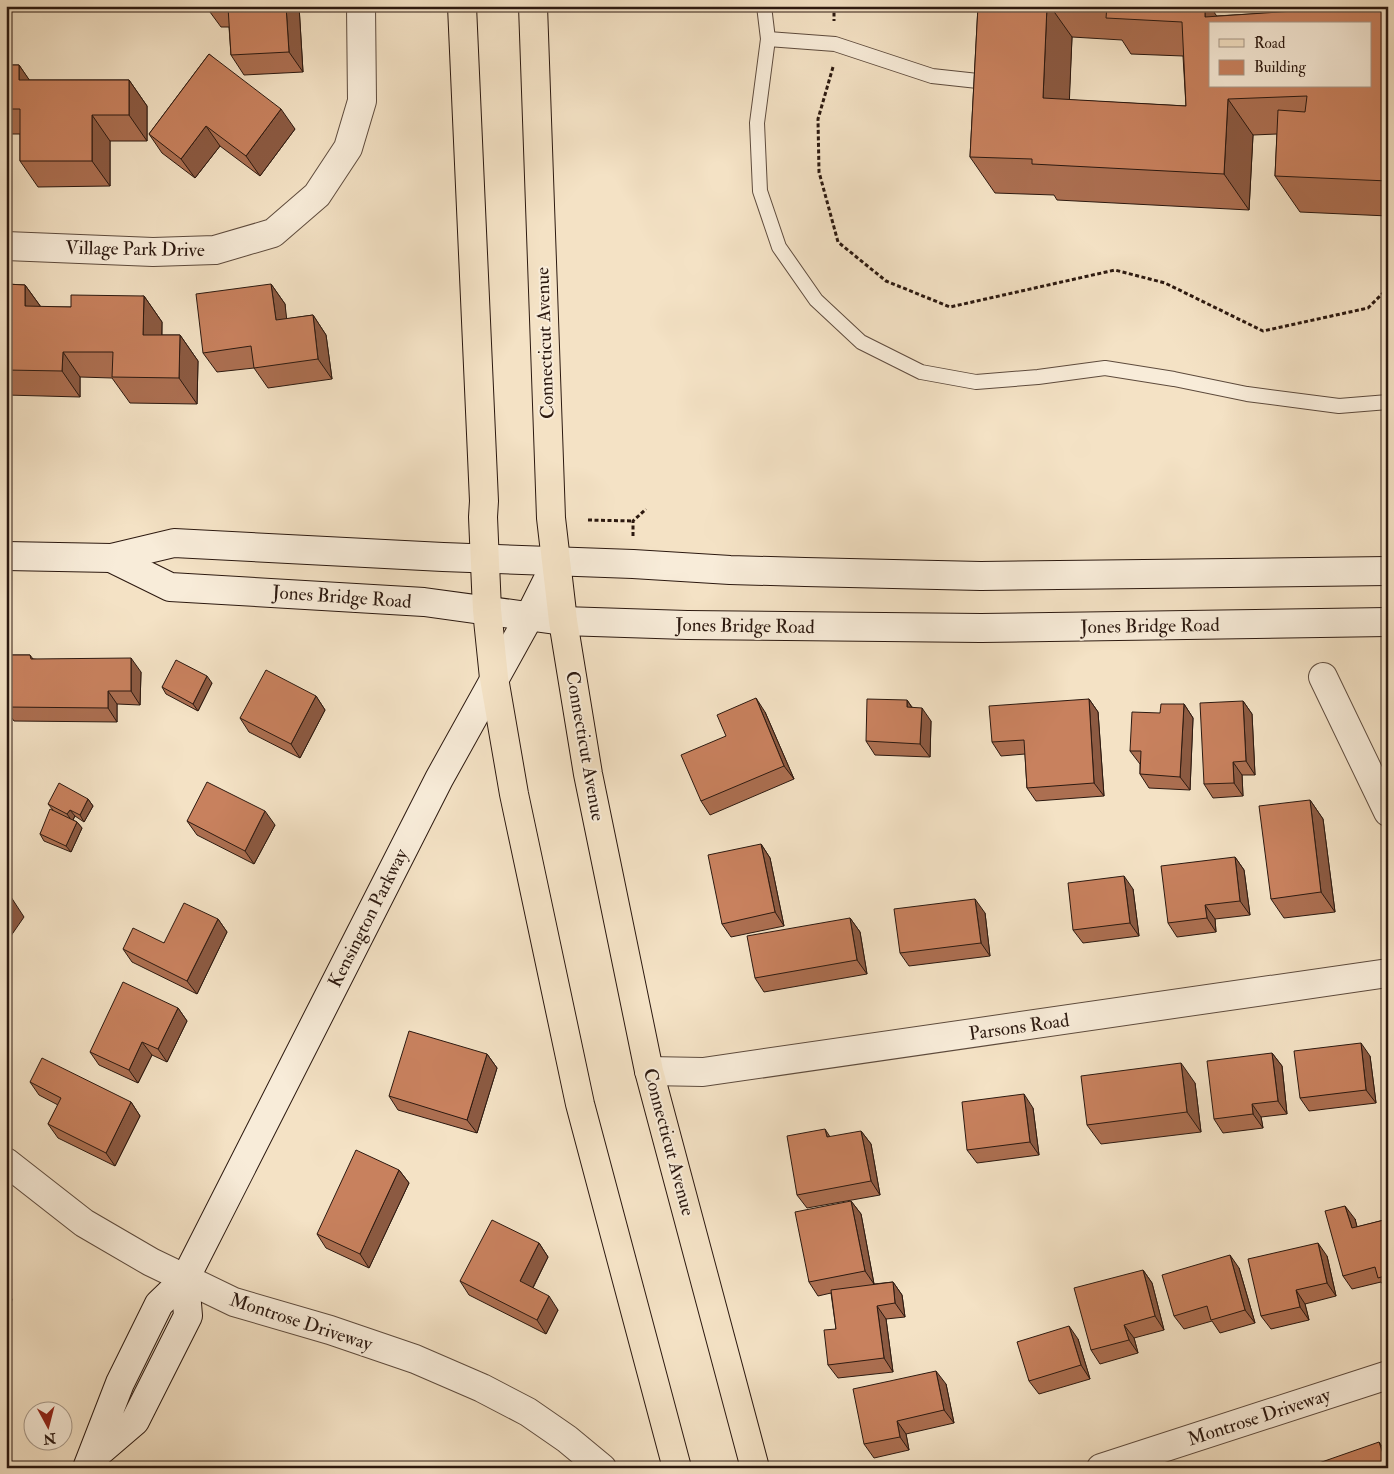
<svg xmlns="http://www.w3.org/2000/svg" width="1394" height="1474" viewBox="0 0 1394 1474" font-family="'IM FELL Double Pica',serif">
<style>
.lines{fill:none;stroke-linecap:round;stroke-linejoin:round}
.lane-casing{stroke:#5e4b3d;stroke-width:16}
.street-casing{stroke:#5e4b3d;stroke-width:30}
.secondary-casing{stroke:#2c1910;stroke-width:30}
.primary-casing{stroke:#2c1910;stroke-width:30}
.path{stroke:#2c1910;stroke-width:3;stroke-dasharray:4 2.5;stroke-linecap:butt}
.lane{stroke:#f8ecd9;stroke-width:14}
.street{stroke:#f8ecd9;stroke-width:28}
.secondary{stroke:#f8ecd9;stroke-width:28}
.primary{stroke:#f4e2c5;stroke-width:28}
.wall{fill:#ac6f51;stroke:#2c1910;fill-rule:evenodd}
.shaded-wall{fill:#8c5a42;stroke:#2c1910}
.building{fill:#c8815e;stroke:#2c1910;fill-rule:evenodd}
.labels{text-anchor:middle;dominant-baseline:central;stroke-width:4;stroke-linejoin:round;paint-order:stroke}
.street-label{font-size:19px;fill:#2c1910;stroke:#f8ecd9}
</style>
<rect width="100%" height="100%" fill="#f4e2c5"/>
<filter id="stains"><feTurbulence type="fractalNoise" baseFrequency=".004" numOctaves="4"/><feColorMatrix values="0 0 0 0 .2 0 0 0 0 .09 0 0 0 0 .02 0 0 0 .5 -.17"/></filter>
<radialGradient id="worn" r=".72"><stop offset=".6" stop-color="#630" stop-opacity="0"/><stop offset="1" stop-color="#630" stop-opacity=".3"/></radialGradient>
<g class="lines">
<defs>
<g id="lane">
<path d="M764 6 768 39 757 123 760 191 779 247 816 300 861 342 921 372 976 382 1038 377 1105 368 1174 379 1247 394 1339 406 1388 402"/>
<path d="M768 39 835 44 932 76 987 82"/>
</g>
<g id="street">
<path d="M6 246 153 252 215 250 273 233 317 195 348 148 362 101 361 6"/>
<path d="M1323 677 1388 812"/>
<path d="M649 1071 703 1072 1388 973"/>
<path d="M6 1162 84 1223 151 1262 234 1302 330 1330 415 1359 482 1388 528 1412 567 1439 602 1468"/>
<path d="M1101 1468 1388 1375"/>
</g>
<g id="secondary">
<path d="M6 556 111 558 174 543 443 557 633 564 730 570 805 572 981 576 1388 571"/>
<path d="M111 558 170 587 424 602 563 621 687 625 981 628 1388 622"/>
<path d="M93 1457 135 1421 188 1316 185 1279"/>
<path d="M87 1468 120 1383 159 1304 185 1279 439 779 529 617 557 561"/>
</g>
<g id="primary">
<path d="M462 6 484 501 483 517 487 610 494 678 514 794 580 1104 677 1468"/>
<path d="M533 6 551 518 563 621 588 774 649 1071 755 1468"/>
</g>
</defs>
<use href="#lane" class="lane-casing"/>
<use href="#street" class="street-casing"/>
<use href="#secondary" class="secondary-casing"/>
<use href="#primary" class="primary-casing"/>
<g class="path">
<path d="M834 6V21"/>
<path d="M833 67 818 119 819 172 838 242 886 281 950 307 1115 270 1165 283 1263 331 1368 308 1388 288"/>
<path d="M588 520 633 521"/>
<path d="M633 536V521L646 509"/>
</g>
<use href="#lane" class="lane"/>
<use href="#street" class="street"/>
<use href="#secondary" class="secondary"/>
<use href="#primary" class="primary"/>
</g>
<g class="wall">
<path d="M207 6H299L303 72 244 75 231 55 229 27H221L207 8Z"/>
<path d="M978 6H1210L1216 16 1388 6V216L1300 212 1275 176 1277 134 1253 135 1249 210 1057 200 1054 195 995 193 970 157ZM1072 37 1122 40 1131 54 1183 56 1186 106 1069 100Z"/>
<path d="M209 54 295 129 260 176 220 146 195 178 162 153 149 134Z"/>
<path d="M6 65H19L29 80H129L147 106V141H110V186L38 187 20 161V134H6Z"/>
<path d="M6 284 25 285 41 307H71L144 296 162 322V335H180L198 361 197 404 130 403 112 378 80 377V397L6 395Z"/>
<path d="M271 284 285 304 286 319 313 315 326 335 332 379 268 388 254 368 217 372 203 353Z"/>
<path d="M6 655H30L33 659 141 672 140 705 117 704V722L14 721 6 710Z"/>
<path d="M212 683 198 711 166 694 162 687Z"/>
<path d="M316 696 325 710 300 758 249 732 240 718Z"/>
<path d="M1089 699 1098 712 1104 796 1036 801 1027 788 1025 754 1001 756 992 742Z"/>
<path d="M907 700 912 707 931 721 930 757 875 755 866 741Z"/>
<path d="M1243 701 1252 714 1255 775H1242L1243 796 1213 798 1204 784Z"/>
<path d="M1184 704 1193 718 1190 790 1149 788 1140 774V764L1130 751 1160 713Z"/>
<path d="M765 712 794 779 710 815 701 801 726 736Z"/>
<path d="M88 799 93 806 84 822 75 816 73 820 77 822 82 828 71 852 44 841 40 834 53 810 48 804Z"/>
<path d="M1310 800 1323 819 1335 912 1284 918 1271 899Z"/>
<path d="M187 821 275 825 254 864 197 835Z"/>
<path d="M761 844 770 858 784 926 731 937 722 924Z"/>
<path d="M1235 857 1244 870 1250 915 1215 919 1216 932 1177 937 1168 923Z"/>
<path d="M1133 889 1139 936 1083 943 1073 930Z"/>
<path d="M985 913 990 956 909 966 900 953Z"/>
<path d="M850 918 860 932 867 974 764 992 755 978Z"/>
<path d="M218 919 227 932 197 994 132 962 123 949 164 943Z"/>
<path d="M178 1008 187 1021 167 1062 152 1055 138 1083 99 1065 90 1052Z"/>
<path d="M1272 1053 1282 1066 1287 1114 1261 1117 1263 1128 1223 1133 1214 1119Z"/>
<path d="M487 1054 497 1068 477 1133 398 1110 389 1096Z"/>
<path d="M1370 1056 1376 1103 1309 1111 1300 1098Z"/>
<path d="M30 1082 131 1102 140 1116 115 1166 58 1138 48 1124 58 1105 39 1095Z"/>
<path d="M1195 1083 1201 1132 1101 1144 1087 1125Z"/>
<path d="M1033 1108 1039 1155 977 1163 967 1150Z"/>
<path d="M861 1131 871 1144 880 1195 807 1208 797 1195Z"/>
<path d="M399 1170 409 1183 369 1268 326 1248 317 1234Z"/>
<path d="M851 1201 861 1214 874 1284 893 1282 902 1295 905 1317 886 1319 893 1372 838 1378 828 1365 836 1329 831 1293 818 1296 809 1282Z"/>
<path d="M1355 1219 1357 1227 1388 1219V1291L1381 1282 1352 1289 1343 1276Z"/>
<path d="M539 1243 548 1257 533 1288 558 1310 546 1334 469 1295 460 1281Z"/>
<path d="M1327 1256 1336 1296 1305 1304 1309 1320 1271 1329 1261 1316Z"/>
<path d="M1239 1268 1255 1323 1220 1333 1212 1321 1184 1329 1174 1316Z"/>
<path d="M1143 1270 1152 1283 1164 1330 1134 1338 1138 1353 1100 1364 1091 1350Z"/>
<path d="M1078 1339 1090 1379 1039 1394 1029 1381Z"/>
<path d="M946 1384 954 1423 906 1434 909 1450 874 1458 864 1444Z"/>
</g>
<g class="shaded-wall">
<path d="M286 6H299L303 72 289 52Z"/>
<path d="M1047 6H1050L1072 37 1068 134 1043 98Z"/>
<path d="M1205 6H1210L1222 24 1205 17Z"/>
<path d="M19 65 37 91 19 80Z"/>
<path d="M129 80 147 106V141L129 115Z"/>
<path d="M1228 99 1253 135 1249 210 1224 174Z"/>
<path d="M281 109 295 129 260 176 246 156Z"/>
<path d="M92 115 110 141V186L92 161Z"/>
<path d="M206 126 220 146 195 178 181 159Z"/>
<path d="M271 284 285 304 289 340 276 320Z"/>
<path d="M25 285 43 310 25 306Z"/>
<path d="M144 296 162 322 161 360 143 335Z"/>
<path d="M313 315 326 335 332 379 318 359Z"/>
<path d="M180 335 198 361 197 404 179 378Z"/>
<path d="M63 352 80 377V397L62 371Z"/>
<path d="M131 658 141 672 140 705 131 691Z"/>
<path d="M207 676 212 683 198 711 193 704Z"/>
<path d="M108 691 117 704V722L108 708Z"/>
<path d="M316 696 325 710 300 758 291 744Z"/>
<path d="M756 698 765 712 794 779 784 766Z"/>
<path d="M1089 699 1098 712 1104 796 1094 783Z"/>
<path d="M907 700 916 714 907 707Z"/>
<path d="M1243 701 1252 714 1255 775 1246 761Z"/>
<path d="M1184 704 1193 718 1190 790 1180 777Z"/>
<path d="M922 708 931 721 930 757 920 744Z"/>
<path d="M1233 762 1242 775 1243 796 1234 783Z"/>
<path d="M88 799 93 806 84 822 80 815Z"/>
<path d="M1310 800 1323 819 1335 912 1321 892Z"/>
<path d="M70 810 75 816 72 821 67 814Z"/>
<path d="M265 811 275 825 254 864 245 851Z"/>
<path d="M77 822 82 828 71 852 66 846Z"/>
<path d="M761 844 770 858 784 926 775 912Z"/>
<path d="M1235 857 1244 870 1250 915 1240 901Z"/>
<path d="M1124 876 1133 889 1139 936 1130 923Z"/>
<path d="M11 897 24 917 6 943V904Z"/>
<path d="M975 899 985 913 990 956 981 943Z"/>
<path d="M1205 905 1215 919 1216 932 1207 918Z"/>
<path d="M850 918 860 932 867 974 857 960Z"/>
<path d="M218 919 227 932 197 994 187 981Z"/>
<path d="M178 1008 187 1021 167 1062 158 1049Z"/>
<path d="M142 1042 152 1055 138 1083 129 1070Z"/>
<path d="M1361 1043 1370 1056 1376 1103 1366 1090Z"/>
<path d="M1272 1053 1282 1066 1287 1114 1278 1101Z"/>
<path d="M487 1054 497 1068 477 1133 467 1120Z"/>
<path d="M1181 1063 1195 1083 1201 1132 1187 1112Z"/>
<path d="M1024 1094 1033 1108 1039 1155 1030 1142Z"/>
<path d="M131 1102 140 1116 115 1166 106 1153Z"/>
<path d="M1252 1104 1261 1117 1263 1128 1253 1114Z"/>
<path d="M825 1129 834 1143 827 1137Z"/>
<path d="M861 1131 871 1144 880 1195 871 1181Z"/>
<path d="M399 1170 409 1183 369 1268 360 1254Z"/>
<path d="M851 1201 861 1214 874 1284 865 1271Z"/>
<path d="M1345 1206 1355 1219 1361 1242 1352 1228Z"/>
<path d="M539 1243 548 1257 529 1295 520 1281Z"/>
<path d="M1318 1243 1327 1256 1336 1296 1327 1283Z"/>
<path d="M1230 1255 1239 1268 1255 1323 1245 1310Z"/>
<path d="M1143 1270 1152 1283 1164 1330 1155 1316Z"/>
<path d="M893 1282 902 1295 905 1317 895 1303Z"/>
<path d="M1296 1290 1305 1304 1309 1320 1300 1307Z"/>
<path d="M6 1291 12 1299 6 1333Z"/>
<path d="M549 1296 558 1310 546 1334 537 1320Z"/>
<path d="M877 1306 886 1319 893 1372 884 1358Z"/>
<path d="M1124 1325 1134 1338 1138 1353 1129 1340Z"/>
<path d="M1069 1326 1078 1339 1090 1379 1081 1365Z"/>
<path d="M936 1371 946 1384 954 1423 944 1410Z"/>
<path d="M897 1421 906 1434 909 1450 900 1437Z"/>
<path d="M1379 1442 1388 1455V1468Z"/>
</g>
<g class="building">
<path d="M207 6H286L289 52 231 55 228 7 207 8Z"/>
<path d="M978 6H1047L1043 98 1186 106 1182 22 1106 18 1107 6H1205V17L1309 10 1308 6H1388V181L1275 176 1278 110 1305 112 1307 96 1228 99 1224 174 1032 164V159L970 157ZM1210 24H1370V86H1210Z"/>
<path d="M209 54 281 109 246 156 206 126 181 159 149 134Z"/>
<path d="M6 65H19V80H129V115H92V161H20V109H6Z"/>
<path d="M6 284 25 285V306L71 307V295L144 296 143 335H180L179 378 112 377 113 352H63L62 371 6 370Z"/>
<path d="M271 284 276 320 313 315 318 359 254 368 251 346 203 353 196 294Z"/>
<path d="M6 655H30L31 659 131 658V691H108V708L6 707Z"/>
<path d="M176 660 207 676 193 704 162 687Z"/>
<path d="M266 670 316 696 291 744 240 718Z"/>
<path d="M756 698 784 766 701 801 681 755 726 736 717 715Z"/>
<path d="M867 699 907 700V707L922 708 920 744 866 741Z"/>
<path d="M1089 699 1094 783 1027 788 1024 740 992 742 989 706Z"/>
<path d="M1243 701 1246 761 1233 762 1234 783 1204 784 1200 703Z"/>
<path d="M1161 704H1184L1180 777 1140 774 1141 751H1130L1132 712 1160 713Z"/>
<path d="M207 782 265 811 245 851 187 821Z"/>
<path d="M59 783 88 799 80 815 70 810 67 814 48 804Z"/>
<path d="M1310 800 1321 892 1271 899 1259 806Z"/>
<path d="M50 809 77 822 66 846 40 834Z"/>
<path d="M761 844 775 912 722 924 708 855Z"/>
<path d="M1235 857 1240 901 1205 905 1207 918 1168 923 1161 866Z"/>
<path d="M1124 876 1130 923 1073 930 1068 883Z"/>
<path d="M6 894 11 897 6 904Z"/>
<path d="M975 899 981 943 900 953 894 909Z"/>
<path d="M184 903 218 919 187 981 123 949 133 928 164 943Z"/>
<path d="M850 918 857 960 755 978 747 936Z"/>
<path d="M123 982 178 1008 158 1049 142 1042 129 1070 90 1052Z"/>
<path d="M409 1031 487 1054 467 1120 389 1096Z"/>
<path d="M1361 1043 1366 1090 1300 1098 1294 1051Z"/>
<path d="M1272 1053 1278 1101 1252 1104 1253 1114 1214 1119 1207 1061Z"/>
<path d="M42 1058 131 1102 106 1153 48 1124 61 1098 30 1082Z"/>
<path d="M1383 1062H1388V1100Z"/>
<path d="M1181 1063 1187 1112 1087 1125 1081 1076Z"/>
<path d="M1024 1094 1030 1142 967 1150 962 1102Z"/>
<path d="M825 1129 827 1137 861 1131 871 1181 797 1195 787 1136Z"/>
<path d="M356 1150 399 1170 360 1254 317 1234Z"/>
<path d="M851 1201 865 1271 809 1282 795 1212Z"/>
<path d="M1345 1206 1352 1228 1388 1219V1275L1378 1278 1375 1267 1343 1276 1325 1211Z"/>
<path d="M492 1220 539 1243 520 1281 549 1296 537 1320 460 1281Z"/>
<path d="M1318 1243 1327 1283 1296 1290 1300 1307 1261 1316 1248 1259Z"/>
<path d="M1230 1255 1245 1310 1211 1320 1207 1306 1174 1316 1162 1275Z"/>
<path d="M1143 1270 1155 1316 1124 1325 1129 1340 1091 1350 1074 1288Z"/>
<path d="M893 1282 895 1303 877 1306 884 1358 828 1365 824 1330 836 1329 831 1290Z"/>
<path d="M1069 1326 1081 1365 1029 1381 1017 1342Z"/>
<path d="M936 1371 944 1410 897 1421 900 1437 864 1444 853 1389Z"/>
<path d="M1379 1442 1388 1468H1317L1316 1464Z"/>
</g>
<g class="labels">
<g class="street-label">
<text transform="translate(135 249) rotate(1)">Village Park Drive</text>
<text transform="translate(545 343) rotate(-92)">Connecticut Avenue</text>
<text transform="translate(342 597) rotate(4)">Jones Bridge Road</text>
<text transform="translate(745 626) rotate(1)">Jones Bridge Road</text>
<text transform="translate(1150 626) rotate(-1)">Jones Bridge Road</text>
<text transform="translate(585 746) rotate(80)">Connecticut Avenue</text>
<text transform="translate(368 918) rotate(-63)">Kensington Parkway</text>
<text transform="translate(1019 1027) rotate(-8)">Parsons Road</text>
<text transform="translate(669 1142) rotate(75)">Connecticut Avenue</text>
<text transform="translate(301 1322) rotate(18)">Montrose Driveway</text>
<text transform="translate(1259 1417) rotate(-18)">Montrose Driveway</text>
</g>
</g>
<rect width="1394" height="1474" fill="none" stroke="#f4e2c5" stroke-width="25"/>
<rect x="8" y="8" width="1379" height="1459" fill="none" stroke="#2c1910" stroke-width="2.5"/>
<rect x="12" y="12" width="1369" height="1449" fill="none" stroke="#2c1910"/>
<rect x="1209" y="22" width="162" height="65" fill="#f8ecd9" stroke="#a69889"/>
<rect x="1219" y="39" width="25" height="8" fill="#f4e2c5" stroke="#a69889"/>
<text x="1254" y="48" font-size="15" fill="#2c1910">Road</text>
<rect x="1219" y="60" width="25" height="15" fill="#c8815e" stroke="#a69889"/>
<text x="1254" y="72" font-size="15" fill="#2c1910">Building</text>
<g transform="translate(48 1426) rotate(173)"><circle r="24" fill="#f8ecd9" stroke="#a69889"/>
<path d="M0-4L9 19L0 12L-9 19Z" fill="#8f2418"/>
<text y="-8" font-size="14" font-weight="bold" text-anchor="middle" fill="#2c1910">N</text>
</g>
<rect width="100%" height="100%" filter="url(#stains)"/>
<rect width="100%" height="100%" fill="url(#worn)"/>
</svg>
